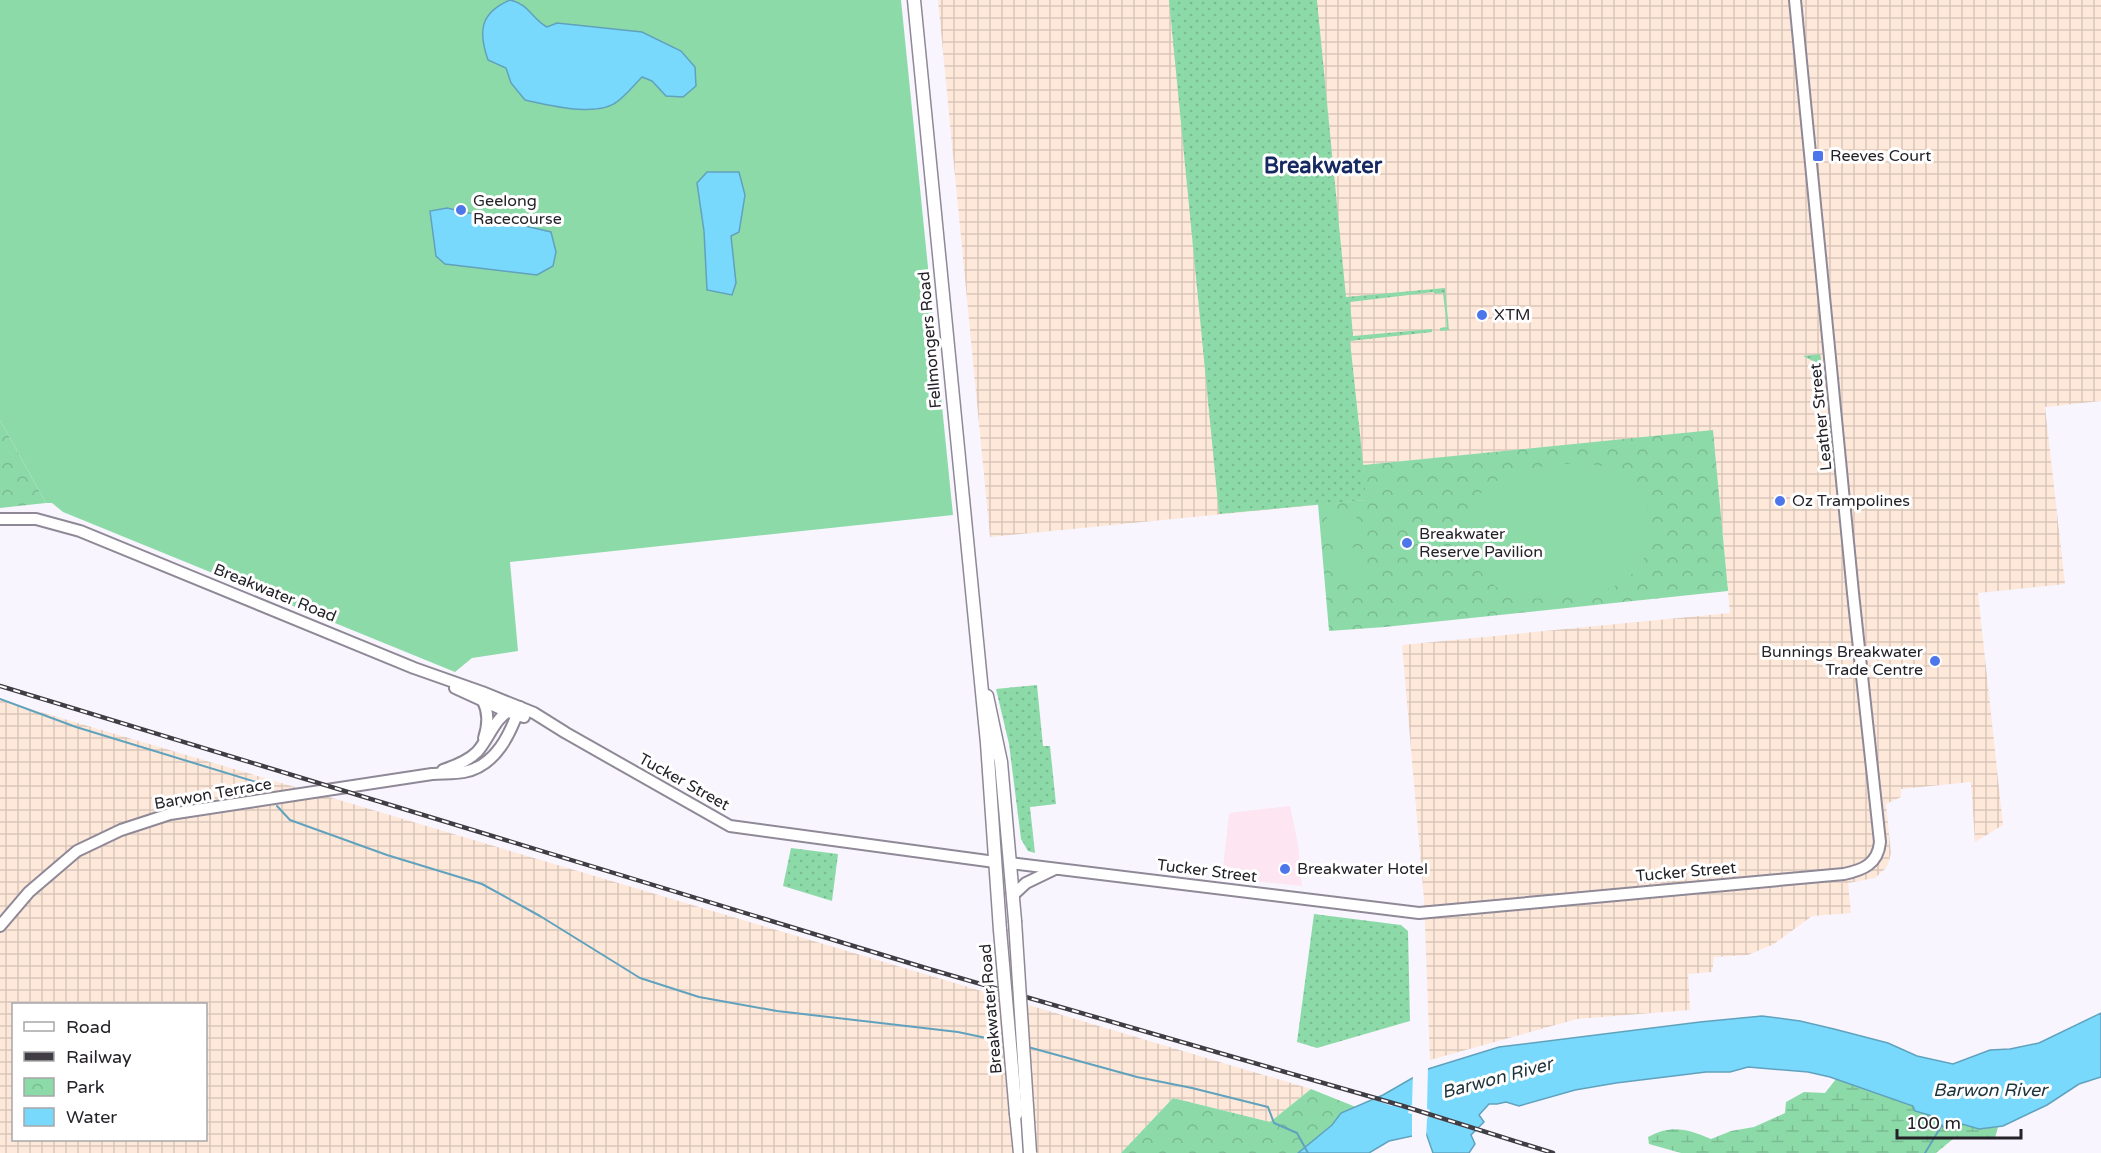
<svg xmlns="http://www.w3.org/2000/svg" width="2101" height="1153" viewBox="0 0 2101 1153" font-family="'Varela Round',sans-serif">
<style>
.commercial{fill:#fde5f1}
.industrial{fill:url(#industrial-grid);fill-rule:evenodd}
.grass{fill:url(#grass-dots)}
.wetland{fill:url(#wetland-marsh)}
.park{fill:url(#park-crowns)}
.garden{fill:#8ddaa9}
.water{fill:#79d9fd;stroke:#60a2bd;stroke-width:1.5}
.pier{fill:#f9f5fe}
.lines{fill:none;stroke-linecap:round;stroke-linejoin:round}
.stream{stroke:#60a2bd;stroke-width:2}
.tertiary-casing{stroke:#8f8997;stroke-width:14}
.secondary-casing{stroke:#8f8997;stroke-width:15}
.tertiary{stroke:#fff;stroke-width:10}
.secondary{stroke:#fff;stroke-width:12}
.rail-casing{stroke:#403d44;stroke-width:4.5}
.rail{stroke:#fff;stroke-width:2;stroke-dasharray:7;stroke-linecap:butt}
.secondary-bridge-casing{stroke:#8f8997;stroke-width:15;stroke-linecap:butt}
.secondary-bridge{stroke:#fff;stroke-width:12}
.poi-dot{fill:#4c76e9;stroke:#fff;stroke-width:2}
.labels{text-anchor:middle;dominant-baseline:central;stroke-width:6;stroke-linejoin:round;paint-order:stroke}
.poi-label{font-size:16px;fill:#242228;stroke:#fff;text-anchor:start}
.street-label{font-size:16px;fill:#242228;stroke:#fff}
.water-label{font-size:18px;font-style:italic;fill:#1d333b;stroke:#fff}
.district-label{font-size:22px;font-weight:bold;fill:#162960;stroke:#fff}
</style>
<defs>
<pattern id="industrial-grid" width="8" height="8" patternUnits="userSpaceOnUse" patternTransform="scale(1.5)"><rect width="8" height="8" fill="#fee8da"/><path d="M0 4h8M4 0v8" fill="none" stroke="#dac7bb"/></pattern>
<pattern id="grass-dots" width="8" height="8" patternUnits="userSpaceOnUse" patternTransform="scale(1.5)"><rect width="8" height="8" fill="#8ddaa9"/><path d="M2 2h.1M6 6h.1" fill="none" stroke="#7abb91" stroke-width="1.8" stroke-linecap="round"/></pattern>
<pattern id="wetland-marsh" width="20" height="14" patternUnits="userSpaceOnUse" patternTransform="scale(1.5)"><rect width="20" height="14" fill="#8ddaa9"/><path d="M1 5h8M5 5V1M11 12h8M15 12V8" fill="none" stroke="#7abb91"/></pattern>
<pattern id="park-crowns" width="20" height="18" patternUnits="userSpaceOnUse" patternTransform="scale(1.5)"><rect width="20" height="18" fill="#8ddaa9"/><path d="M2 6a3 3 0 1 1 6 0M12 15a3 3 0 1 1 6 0" fill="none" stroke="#7abb91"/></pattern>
</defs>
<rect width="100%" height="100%" fill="#f9f5fe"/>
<path class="commercial" d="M1290 806 1298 844 1302 886 1222 878 1229 813Z"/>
<g class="industrial">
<path d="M938 0H2101V401L2045 407 2065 584 1978 593 2003 825 1975 842 1971 782 1901 789V797L1886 804 1891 853 1889 861 1886 868 1875 878 1848 883 1851 913 1812 916 1774 944 1748 955 1714 957 1712 972 1688 974 1690 1010 1577 1019 1430 1060 1424 899 1402 645 1730 613 1713 431 1363 465 1367 500 990 537Z"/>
<path d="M0 700 346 802 1311 1089 1270 1122 1173 1098 1121 1153H0ZM14 1004H206V1140H14Z"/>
</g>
<g class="grass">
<path d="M1169 0H1317L1346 297 1445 288 1449 330 1440 331V328L1447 327 1443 293 1435 294 1434 292 1350 302 1353 336 1432 329V332L1350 341 1367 500 1219 514Z"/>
<path d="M1820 354 1825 384 1819 386 1817 363 1803 356Z"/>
<path d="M1037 685 1043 746H1050L1056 804 1030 807 1035 853 1028 851 1021 839 1009 744 996 689Z"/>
<path d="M791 848 838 854 832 901 783 886Z"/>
<path d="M1314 914 1401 925 1408 931 1410 1021 1317 1048 1297 1042Z"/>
</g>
<path class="wetland" d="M1836 1079 1913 1106 1915 1111 1932 1116 1943 1127 1962 1124 1979 1129 1998 1127 1995 1138 1953 1139 1936 1153H1681L1649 1144 1648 1137C1671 1124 1688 1129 1711 1139L1731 1131 1754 1127 1785 1113 1786 1102 1804 1092 1825 1093Z"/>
<g class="park">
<path d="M0 420 46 503 0 508Z"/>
<path d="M1713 430 1728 591 1385 627 1329 631 1318 504 1366 500 1363 465Z"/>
<path d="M1311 1089 1356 1107 1341 1113 1332 1125 1299 1153H1121L1173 1098 1270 1122Z"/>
</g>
<g class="garden">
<path d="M0 0H901L953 515 510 562 518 651 472 658 455 672 63 512 52 503H46L0 420Z"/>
<path d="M1579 463C1608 465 1632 471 1645 501 1659 531 1648 567 1619 584 1603 593 1580 596 1561 597 1547 598 1530 600 1516 596 1491 590 1471 566 1468 541 1461 473 1530 466 1579 463Z"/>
<path d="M1356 509 1357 524 1328 526 1326 512Z"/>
<path d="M1358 525 1359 540 1330 543 1328 528Z"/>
<path d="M1360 547 1362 562 1332 565 1331 550Z"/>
<path d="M1362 567 1364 582 1334 585 1333 570Z"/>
</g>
<g class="water">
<path d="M510 0C529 4 532 19 547 27L557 23 642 32 681 51 695 67 696 86 683 97 666 96 652 81 642 77C634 85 627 94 618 101 598 118 549 105 525 100L511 83 506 68 488 60C478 31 480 13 510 0Z"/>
<path d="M707 172H739L745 195 739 232 731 236 736 283 732 295 707 290 704 231 697 183Z"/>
<path d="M447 208 551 232 556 252 553 266 537 275 445 264 436 256 430 211Z"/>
<path d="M2101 1013V1077L2079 1084 2047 1105 2003 1126 1979 1129 1962 1124 1943 1127 1932 1116 1915 1111 1913 1106 1830 1077 1808 1072 1748 1067 1730 1072H1706L1616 1083 1575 1090 1519 1106 1506 1102 1497 1104H1489L1479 1115 1484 1122 1471 1135 1475 1144 1469 1153H1433L1426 1133 1389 1141 1369 1153H1298L1332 1125 1341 1113 1383 1095 1428 1069 1499 1047 1700 1022 1762 1016 1800 1021 1834 1029 1888 1043 1917 1056 1953 1064 1990 1050 2010 1049 2039 1043Z"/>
</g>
<path class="pier" d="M1426 1066H1428L1427 1109 1430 1110 1429 1113 1482 1129 1479 1132 1428 1116 1427 1119 1426 1140 1425 1136 1412 1139V1114L1408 1113 1409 1109 1393 1105 1392 1106 1369 1098 1374 1096 1409 1107 1412 1105 1413 1073Z"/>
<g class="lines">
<g class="stream">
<path d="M0 699 76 727 269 786 270 789"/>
<path d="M277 806 290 820 387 855 482 884 540 916 640 978 699 997 777 1011 958 1032 1005 1042"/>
<path d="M1028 1047 1137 1077 1192 1088 1268 1107 1274 1123 1297 1133 1308 1153"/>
<path d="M1925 1153 1942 1125"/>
</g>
<defs>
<g id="tertiary">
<path d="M0 519H36L80 531 414 668 482 692 534 713 566 733 730 826 995 862"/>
<path d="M455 688 503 710 524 717"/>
<path d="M483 701C489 713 488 726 484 738"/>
<path d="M443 770C455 766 468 761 477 752 489 739 495 716 513 709"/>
<path d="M1010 863 1419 913 1844 874C1863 870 1878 864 1880 842L1853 593 1795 0"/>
<path d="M1013 895 1026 883 1055 869"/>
<path d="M0 926 29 892 77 851 121 830 170 814 432 774C442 773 454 774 464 772 496 766 510 734 520 707"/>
</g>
<g id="secondary">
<path d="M914 0 987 743 1000 930"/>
<path d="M987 696 1001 762 1015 921"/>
<path d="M1016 1114 1020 1153"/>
</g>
</defs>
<use href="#tertiary" class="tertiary-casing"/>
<use href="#secondary" class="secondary-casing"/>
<use href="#tertiary" class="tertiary"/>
<use href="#secondary" class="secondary"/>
<defs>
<path id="rail" d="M0 686 929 969 1403 1106 1553 1153"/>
</defs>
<use href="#rail" class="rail-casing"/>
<use href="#rail" class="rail"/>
<defs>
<g id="secondary-bridge">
<path d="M1015 921 1030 1153"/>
<path d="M1000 930 1016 1114"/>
</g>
</defs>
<use href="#secondary-bridge" class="secondary-bridge-casing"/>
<use href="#secondary-bridge" class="secondary-bridge"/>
</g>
<g class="poi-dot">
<rect x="1812" y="150" width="12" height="12" rx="3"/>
<circle cx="461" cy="210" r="6"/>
<circle cx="1482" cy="315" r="6"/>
<circle cx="1780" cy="501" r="6"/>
<circle cx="1407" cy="543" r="6"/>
<circle cx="1935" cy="661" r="6"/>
<circle cx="1285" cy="869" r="6"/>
</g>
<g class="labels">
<g class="poi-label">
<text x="1830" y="156">Reeves Court</text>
<text x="473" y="201">Geelong<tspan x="473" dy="18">Racecourse</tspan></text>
<text x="1494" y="315">XTM</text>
<text x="1792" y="501">Oz Trampolines</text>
<text x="1419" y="534">Breakwater<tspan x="1419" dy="18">Reserve Pavilion</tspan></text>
<text x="1923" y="652" text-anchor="end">Bunnings Breakwater<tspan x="1923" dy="18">Trade Centre</tspan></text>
<text x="1297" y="869">Breakwater Hotel</text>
</g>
<g class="street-label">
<text transform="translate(930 340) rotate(-95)">Fellmongers Road</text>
<text transform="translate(1821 417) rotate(-96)">Leather Street</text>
<text transform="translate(275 593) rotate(22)">Breakwater Road</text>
<text transform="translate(684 782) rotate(29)">Tucker Street</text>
<text transform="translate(213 794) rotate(-10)">Barwon Terrace</text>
<text transform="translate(1207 871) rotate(7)">Tucker Street</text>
<text transform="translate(1686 872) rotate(-5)">Tucker Street</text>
<text transform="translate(991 1009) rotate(-95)">Breakwater Road</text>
</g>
<g class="water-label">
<text transform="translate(1497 1078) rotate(-15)">Barwon River</text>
<text x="1990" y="1090">Barwon River</text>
</g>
<g class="district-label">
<text x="1323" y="166">Breakwater</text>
</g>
</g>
<rect x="12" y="1003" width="195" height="138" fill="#ffffff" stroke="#a7a7a9" stroke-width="1.5"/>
<rect x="24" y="1022" width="30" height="9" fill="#ffffff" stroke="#a7a7a9" stroke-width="1.5"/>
<text x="66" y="1033" font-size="18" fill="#242228">Road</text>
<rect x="24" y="1052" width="30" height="9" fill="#403d44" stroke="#a7a7a9" stroke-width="1.5"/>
<text x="66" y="1063" font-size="18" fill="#242228">Railway</text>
<rect x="24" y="1078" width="30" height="18" fill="url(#park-crowns)" stroke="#a7a7a9" stroke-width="1.5"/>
<text x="66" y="1093" font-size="18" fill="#242228">Park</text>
<rect x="24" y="1108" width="30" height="18" fill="#79d9fd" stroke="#a7a7a9" stroke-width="1.5"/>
<text x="66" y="1123" font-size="18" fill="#242228">Water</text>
<path d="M1897 1129v9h124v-9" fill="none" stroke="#242228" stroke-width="3"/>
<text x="1906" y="1129" font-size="18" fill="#242228" stroke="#ffffff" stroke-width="4.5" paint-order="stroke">100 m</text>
</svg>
